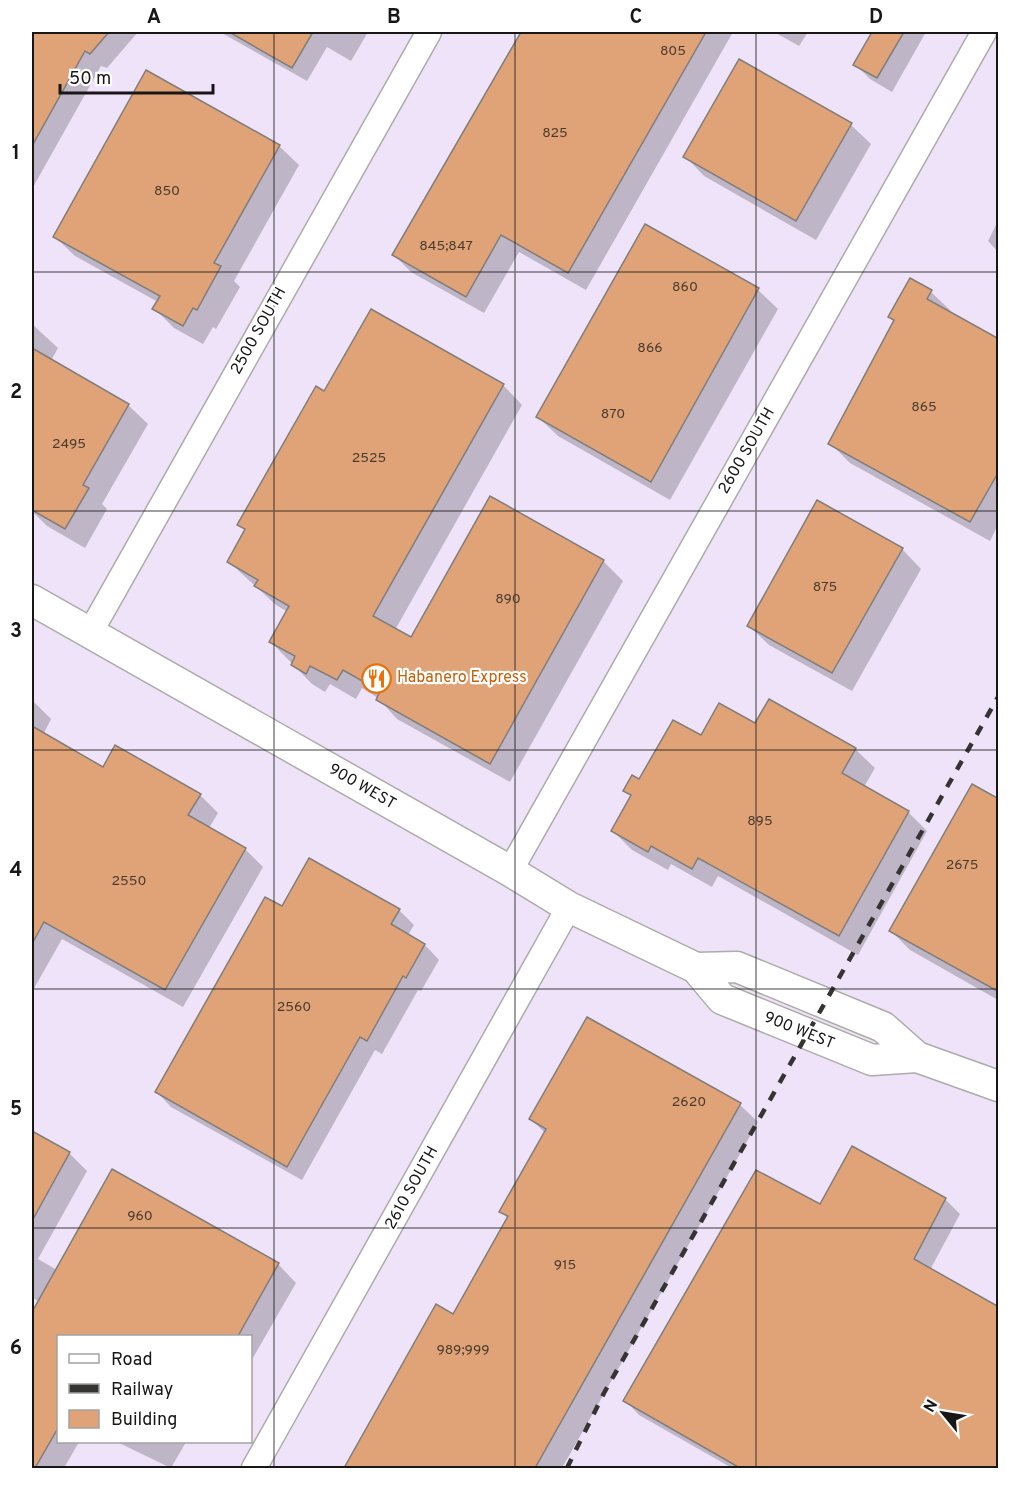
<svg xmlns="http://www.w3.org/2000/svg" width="1030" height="1500" viewBox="0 0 1030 1500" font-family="Overpass,sans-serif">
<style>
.industrial{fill:#eee3f8;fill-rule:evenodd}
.shadow{fill:#0003}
.building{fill:#dfa377;stroke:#807d7b;stroke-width:1.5}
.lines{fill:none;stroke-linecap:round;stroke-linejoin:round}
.minor-casing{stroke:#aeaba9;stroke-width:27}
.major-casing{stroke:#aeaba9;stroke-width:33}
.minor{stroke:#fff;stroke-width:24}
.major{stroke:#fff;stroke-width:30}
.rail{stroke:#363433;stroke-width:4.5;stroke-dasharray:10 10;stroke-linecap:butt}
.grid{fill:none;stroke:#181716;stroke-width:1.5;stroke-opacity:0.55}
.labels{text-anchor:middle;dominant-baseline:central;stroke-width:4.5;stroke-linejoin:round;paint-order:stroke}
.number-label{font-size:14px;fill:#4a3a2e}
.street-label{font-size:16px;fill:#181716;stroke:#fff}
.food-label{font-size:16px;fill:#c56008;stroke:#fff;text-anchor:start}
.neatline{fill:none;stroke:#181716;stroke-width:2}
.grid-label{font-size:20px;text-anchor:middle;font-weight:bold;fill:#181716}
</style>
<rect width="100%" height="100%" fill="#f4f2ef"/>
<path class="industrial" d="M32 32H998V1468H32ZM58 1336H250V1442H58Z"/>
<g class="shadow">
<path d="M32 32H138L107 68 101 66 32 189Z"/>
<path d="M220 32H368L351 61 327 47 307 81Z"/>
<path d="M522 32H733L586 290 519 252 484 313 411 272 394 255Z"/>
<path d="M774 32H808L799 46Z"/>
<path d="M874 32H926L892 92 870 79 855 64Z"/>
<path d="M740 61 851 125 871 144 816 240 704 176 685 156Z"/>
<path d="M279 146 299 165 234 281 240 287 216 329 213 327 203 344 174 328 154 308 158 302 75 256 55 237Z"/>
<path d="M998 221V252L988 241Z"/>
<path d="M645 226 758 290 778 309 670 500 558 436 538 417Z"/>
<path d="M910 280 931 292 951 311 949 313 998 340V525L990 541 850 463 830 443 895 322 890 317Z"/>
<path d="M32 324 58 348 51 361 128 405 148 424 102 504 107 509 85 548 47 526 32 511Z"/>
<path d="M503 385 522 405 395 630 412 639 491 498 604 562 623 581 510 782 397 719 378 698 362 688 356 699 330 684 325 692 312 684 271 642 288 612 276 605 229 562 246 531 239 524 325 393Z"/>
<path d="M902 549 921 569 852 691 769 645 749 626Z"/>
<path d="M32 700 51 719 43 735 104 769 200 795 218 813 209 828 245 849 263 867 183 1007 62 939 32 992Z"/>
<path d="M756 725 855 749 875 768 864 787 908 812 927 831 858 955 718 876 712 887 671 864 668 870 632 850 613 831 632 797 625 791 702 737Z"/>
<path d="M998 801V1000L910 950 891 931Z"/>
<path d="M283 908 399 910 414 925 408 935 425 945 439 960 421 991 418 990 382 1054 375 1050 302 1180 171 1107 157 1092Z"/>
<path d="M587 1019 740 1105 758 1122 562 1468H345L436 1306 453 1316 508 1219 501 1211 545 1133 531 1119Z"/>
<path d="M32 1132 69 1153 87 1171 38 1259 57 1270 112 1171 278 1264 296 1283 250 1363V1336H58V1442H79L64 1468H32V1315L39 1302 32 1297Z"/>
<path d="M852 1148 945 1199 960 1214 930 1270 998 1309V1468H732L639 1415 625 1400 821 1206Z"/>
<path d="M117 1442H186L171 1468Z"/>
</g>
<g class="building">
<path d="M32 32H109L90 54 85 51 32 146Z"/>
<path d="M229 32H313L292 68Z"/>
<path d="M521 32H706L568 273 501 235 466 297 392 255Z"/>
<path d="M872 32H904L877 78 853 65Z"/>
<path d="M739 59 852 123 796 221 683 157Z"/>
<path d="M146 70 280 145 214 263 221 266 197 310 193 308 183 326 152 309 160 296 53 237Z"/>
<path d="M645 224 759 288 651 482 536 417Z"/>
<path d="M910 278 932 290 927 299 999 339V471L970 522 828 444 894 320 888 317Z"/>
<path d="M371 309 504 384 373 616 411 637 490 496 604 560 490 764 376 700 380 691 343 670 337 680 310 666 306 674 291 665 295 656 269 642 289 606 254 586 258 580 227 562 245 529 237 525 316 386 324 391Z"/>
<path d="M32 348 129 404 83 485 89 488 65 529 32 510Z"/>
<path d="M817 500 903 548 832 673 747 626Z"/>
<path d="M769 699 856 748 842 773 909 811 839 936 698 858 692 869 651 846 648 852 611 831 631 795 623 791 632 775 639 779 673 720 701 735 719 703 755 723Z"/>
<path d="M32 726 103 767 115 745 201 794 188 815 246 848 165 990 44 922 32 944Z"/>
<path d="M972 784 999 799V992L889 931Z"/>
<path d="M309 858 400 909 391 924 425 944 406 978 403 976 367 1041 360 1037 287 1167 155 1092 265 897 282 906Z"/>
<path d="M587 1017 741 1103 535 1468H344L436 1304 453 1314 508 1216 499 1212 546 1129 529 1119Z"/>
<path d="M32 1131 70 1152 32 1221Z"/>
<path d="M852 1146 946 1198 914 1259 999 1307V1468H740L623 1401 756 1170 820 1204Z"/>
<path d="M112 1169 279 1263 238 1336H58V1428L35 1468H32V1312Z"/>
</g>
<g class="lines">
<defs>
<g id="minor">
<path d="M91 631 429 32"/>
<path d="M510 871 984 32"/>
<path d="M254 1468 569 907"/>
</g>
<g id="major">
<path d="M32 600 510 871 569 907 696 968 722 999 872 1060 917 1057"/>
<path d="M696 968 737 967 883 1027 917 1057 998 1086"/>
</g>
</defs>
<use href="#minor" class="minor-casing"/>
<use href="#major" class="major-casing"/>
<use href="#minor" class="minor"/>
<use href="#major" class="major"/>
<path class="rail" d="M567 1468 604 1393 998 697"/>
</g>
<path class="grid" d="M274 32V1468M515 32V1468M756 32V1468M32 272H998M32 511H998M32 750H998M32 989H998M32 1228H998"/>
<defs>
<symbol id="restaurant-ring" viewBox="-11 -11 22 22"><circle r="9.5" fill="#fff" stroke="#e8710a" stroke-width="1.5"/><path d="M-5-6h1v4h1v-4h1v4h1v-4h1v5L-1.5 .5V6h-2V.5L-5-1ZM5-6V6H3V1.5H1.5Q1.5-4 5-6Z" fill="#e8710a"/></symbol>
</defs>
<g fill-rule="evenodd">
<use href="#restaurant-ring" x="360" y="662" width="33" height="33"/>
</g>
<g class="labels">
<g class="number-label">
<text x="673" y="51">805</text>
<text x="555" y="133">825</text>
<text x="167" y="191">850</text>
<text x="446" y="246">845;847</text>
<text x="685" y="287">860</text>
<text x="650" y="348">866</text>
<text x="924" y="407">865</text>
<text x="613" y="414">870</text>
<text x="69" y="444">2495</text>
<text x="369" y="458">2525</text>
<text x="825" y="587">875</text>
<text x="508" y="599">890</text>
<text x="760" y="821">895</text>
<text x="962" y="865">2675</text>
<text x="129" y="881">2550</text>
<text x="294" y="1007">2560</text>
<text x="689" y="1102">2620</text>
<text x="140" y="1216">960</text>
<text x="565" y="1265">915</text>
<text x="463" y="1350">989;999</text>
</g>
<g class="street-label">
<text transform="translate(259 331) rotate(-61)">2500 SOUTH</text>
<text transform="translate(747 451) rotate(-60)">2600 SOUTH</text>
<text transform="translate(362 787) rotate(30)">900 WEST</text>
<text transform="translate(799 1031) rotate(22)">900 WEST</text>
<text transform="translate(412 1188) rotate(-61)">2610 SOUTH</text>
</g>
<g class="food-label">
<text x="397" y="678">Habanero Express</text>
</g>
</g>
<rect width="1030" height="1500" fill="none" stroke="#ffffff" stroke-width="66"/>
<rect x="57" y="1335" width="195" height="108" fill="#ffffff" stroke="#a3a2a2" stroke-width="1.5"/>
<rect x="69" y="1354" width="30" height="9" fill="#ffffff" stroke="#a3a2a2" stroke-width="1.5"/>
<text x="111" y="1365" font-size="18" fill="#181716">Road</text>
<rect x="69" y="1384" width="30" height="9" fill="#363433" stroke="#a3a2a2" stroke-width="1.5"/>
<text x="111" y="1395" font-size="18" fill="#181716">Railway</text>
<rect x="69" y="1410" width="30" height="18" fill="#dfa377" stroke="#a3a2a2" stroke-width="1.5"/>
<text x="111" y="1425" font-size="18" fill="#181716">Building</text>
<g transform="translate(943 1413) rotate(300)" stroke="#ffffff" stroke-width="4.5" paint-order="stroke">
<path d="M0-4.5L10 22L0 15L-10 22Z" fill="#181716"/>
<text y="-9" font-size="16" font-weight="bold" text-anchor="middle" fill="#181716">N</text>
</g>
<path d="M60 84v9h153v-9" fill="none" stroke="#181716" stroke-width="3"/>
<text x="69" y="84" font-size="18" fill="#181716" stroke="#ffffff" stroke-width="4.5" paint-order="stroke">50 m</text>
<rect x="33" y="33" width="964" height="1434" class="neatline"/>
<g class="grid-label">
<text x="154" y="23">A</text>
<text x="394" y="23">B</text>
<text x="636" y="23">C</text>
<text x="876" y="23">D</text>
<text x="16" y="159">1</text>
<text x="16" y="398">2</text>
<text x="16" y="637">3</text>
<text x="16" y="876">4</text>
<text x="16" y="1115">5</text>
<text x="16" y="1354">6</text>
</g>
</svg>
